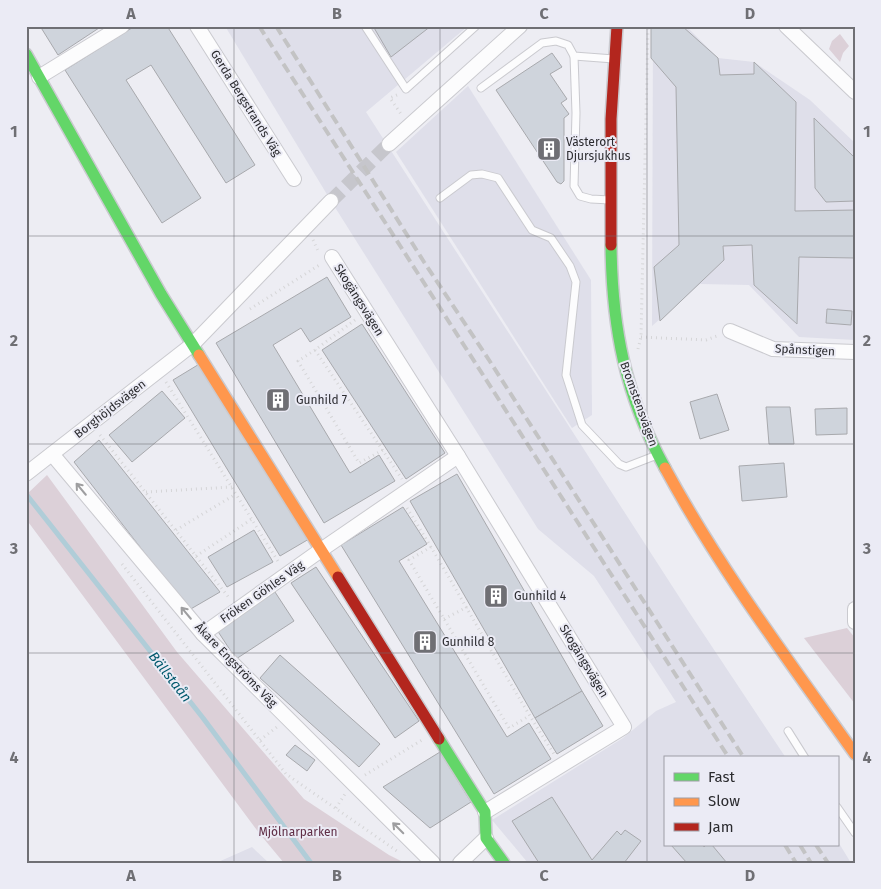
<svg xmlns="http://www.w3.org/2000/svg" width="881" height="889" viewBox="0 0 881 889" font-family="'Fira Sans',sans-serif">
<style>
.built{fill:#dfdfea}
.green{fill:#dcd0d8}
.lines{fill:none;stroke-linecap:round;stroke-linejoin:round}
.stream{stroke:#b0cdd8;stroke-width:5}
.building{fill:#cfd4dc;stroke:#a8a9ad}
.street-tunnel{stroke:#c6c6cc;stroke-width:14;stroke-dasharray:14 7;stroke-linecap:butt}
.lane-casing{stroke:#cacacf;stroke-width:9}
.street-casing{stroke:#cacacf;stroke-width:16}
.fast-casing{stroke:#cacacf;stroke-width:14}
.slow-casing{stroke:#cacacf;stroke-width:14}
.jam-casing{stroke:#cacacf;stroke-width:14}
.path{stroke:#d5d5d7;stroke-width:3;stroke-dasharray:1 4;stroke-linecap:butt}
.lane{stroke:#fcfcfd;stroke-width:7}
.street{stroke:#fcfcfd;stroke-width:14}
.fast{stroke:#63d668;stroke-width:11}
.slow{stroke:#ff974d;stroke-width:11}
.jam{stroke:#b3261e;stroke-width:11}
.rail{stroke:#c3c3c4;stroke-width:4;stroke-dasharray:10 5;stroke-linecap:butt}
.oneway{stroke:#9e9ea0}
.grid{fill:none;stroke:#6f6f74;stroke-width:1;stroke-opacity:0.55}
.labels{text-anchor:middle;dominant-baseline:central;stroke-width:4;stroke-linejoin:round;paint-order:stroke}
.street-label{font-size:12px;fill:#2b2b2f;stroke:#ebebf5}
.poi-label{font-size:12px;fill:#2b2b2f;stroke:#ebebf5;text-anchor:start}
.park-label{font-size:12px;fill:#602e46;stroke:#ebebf5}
.water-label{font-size:14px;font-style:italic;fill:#02596d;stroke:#ebebf5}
.neatline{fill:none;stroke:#6f6f74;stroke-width:2}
.grid-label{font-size:16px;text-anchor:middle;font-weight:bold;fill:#6f6f74}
</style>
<rect width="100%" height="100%" fill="#ededf3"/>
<g class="built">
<path d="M225 26H468L366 112 687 609 786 758H665V845H837V840L851 863H528L492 820 623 738 656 711 676 702 594 576 538 529 331 201Z"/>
<path d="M653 26H686L718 58 754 62 810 100 855 143V340L799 337 749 285 700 284 652 326Z"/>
<path d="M468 86 591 280 592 415 572 428 396 152Z"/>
<path d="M252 847 269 863H216Z"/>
</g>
<g class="green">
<path d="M840 34 849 46 843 53 840 62 829 49 832 41Z"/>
<path d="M47 475 177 652 304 799 389 855 405 863H284L259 833 26 519V495Z"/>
<path d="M847 628 855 638V704L804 638Z"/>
</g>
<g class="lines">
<path class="stream" d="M26 494 203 718 311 863"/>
</g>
<g class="building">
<path d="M40 26H102L58 55Z"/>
<path d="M135 26H167L255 165 226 183 151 65 126 80 201 198 162 223 65 70Z"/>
<path d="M373 26H431L391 57Z"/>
<path d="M651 26H682L718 58 720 75 754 74V62L796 102 795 211 855 210V258L799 257 797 324 754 285 752 245 723 246 724 260 660 321 654 267 679 245 676 87 651 58Z"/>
<path d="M552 53 562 67 550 74 567 99 561 103 569 114 564 118V181L561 184 557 182 496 90Z"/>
<path d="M814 118 855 158V201L826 202 815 188Z"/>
<path d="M327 277 351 317 310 342 301 328 273 345 350 473 379 455 395 481 324 523 216 343Z"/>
<path d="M827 309 852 311 851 325 826 323Z"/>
<path d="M362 324 445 453 406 479 322 350Z"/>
<path d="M201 363 309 539 280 556 173 380Z"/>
<path d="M162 391 185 418 132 462 109 435Z"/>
<path d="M717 394 729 430 700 439 690 402Z"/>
<path d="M766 407H790L794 444H769Z"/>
<path d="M847 408V434L816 435 815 409Z"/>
<path d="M99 440 220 592 189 610 74 462Z"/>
<path d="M784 463 787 497 742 501 739 466Z"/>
<path d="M457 474 582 691 535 718 410 501Z"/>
<path d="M403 507 427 544 399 561 507 737 529 723 551 759 494 794 341 545Z"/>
<path d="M254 530 273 562 227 587 208 557Z"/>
<path d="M316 567 419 721 395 738 291 583Z"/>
<path d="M275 592 294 621 236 659 217 630Z"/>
<path d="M280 655 380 744 359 767 260 678Z"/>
<path d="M582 691 603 726 557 754 535 718Z"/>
<path d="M295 745 315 760 307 771 286 755Z"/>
<path d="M440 752 471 802 430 828 383 787Z"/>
<path d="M552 797 592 860 617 831 621 835 625 830 641 841 624 863H539L512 821Z"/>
<path d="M671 845H703L704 847 706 845H712L727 863H687Z"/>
</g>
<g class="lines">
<path class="street-tunnel" d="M331 201 389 144"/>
<defs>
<g id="lane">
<path d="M365 26 406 89 476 26"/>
<path d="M574 56 576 113 574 186 580 196 591 199 610 200"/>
<path d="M481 88 542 43 556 41 568 45 574 56 614 59"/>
<path d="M440 198 471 175 482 174 498 178 532 230 551 238 570 266 576 282 566 375 582 425 619 464 626 467 657 455"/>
<path d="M788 731 805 758"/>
<path d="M837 807 855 833"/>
</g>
<g id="street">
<path d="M197 26 294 179"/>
<path d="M786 26 855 92"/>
<path d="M39 77 122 26"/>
<path d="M389 144 520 26"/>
<path d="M332 257 458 456 624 727 485 812"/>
<path d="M730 331 773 349 855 352"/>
<path d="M52 454 203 634 433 863"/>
<path d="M26 474 193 344 331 201"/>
<path d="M855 609V622"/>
<path d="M203 634 321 550 458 456"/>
<path d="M460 863 486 838"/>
</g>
<g id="fast">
<path d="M26 54 161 294 199 355"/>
<path d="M611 245C612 328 625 395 665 468"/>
<path d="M439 739 485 812 486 838 504 863"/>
</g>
<g id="slow">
<path d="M199 355 338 577"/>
<path d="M665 468C719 568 789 661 855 754"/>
</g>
<g id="jam">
<path d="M611 245V119L617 26"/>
<path d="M338 577 439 739"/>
</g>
</defs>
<use href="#lane" class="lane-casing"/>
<use href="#street" class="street-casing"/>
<use href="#fast" class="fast-casing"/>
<use href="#slow" class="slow-casing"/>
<use href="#jam" class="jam-casing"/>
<g class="path">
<path d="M397 95 390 98 401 114"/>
<path d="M313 240 319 253"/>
<path d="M250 309 321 264"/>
<path d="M355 320 315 350 402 479"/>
<path d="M641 337 706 340 717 336"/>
<path d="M638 349 641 337 648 26"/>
<path d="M315 350 298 361 359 463 383 450"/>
<path d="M166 382 279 563"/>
<path d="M100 435 230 599"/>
<path d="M146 492 232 487"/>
<path d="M407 508C458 589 502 674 554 754"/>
<path d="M176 530 236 494"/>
<path d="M431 547 409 560 509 728 529 716"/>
<path d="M196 556 252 519"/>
<path d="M122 564 286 774 397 851"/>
<path d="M444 619 467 607"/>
<path d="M260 740 277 727"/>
<path d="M365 775 422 740"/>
<path d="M336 808 345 794"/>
</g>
<use href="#lane" class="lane"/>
<use href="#street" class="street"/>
<use href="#fast" class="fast"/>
<use href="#slow" class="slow"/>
<use href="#jam" class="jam"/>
<g class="rail">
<path d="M259 26 729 758"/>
<path d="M276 26 424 262 489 360 744 758"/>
<path d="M785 845 796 863"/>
<path d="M800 845 811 863"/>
<path d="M816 845 828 863"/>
</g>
</g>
<defs><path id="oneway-shaft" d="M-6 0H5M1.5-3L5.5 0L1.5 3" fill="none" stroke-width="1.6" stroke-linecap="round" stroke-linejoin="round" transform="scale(1.25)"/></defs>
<g class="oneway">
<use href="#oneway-shaft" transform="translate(81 489) rotate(-130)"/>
<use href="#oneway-shaft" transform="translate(186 613) rotate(-130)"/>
<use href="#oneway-shaft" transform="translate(398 828) rotate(-135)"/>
</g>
<path class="grid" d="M234 26V863M440 26V863M647 26V863M26 236H855M26 444H855M26 653H855"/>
<defs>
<symbol id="building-square" viewBox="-11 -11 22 22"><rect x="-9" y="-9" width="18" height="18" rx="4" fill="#6f6f74" stroke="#ebebf5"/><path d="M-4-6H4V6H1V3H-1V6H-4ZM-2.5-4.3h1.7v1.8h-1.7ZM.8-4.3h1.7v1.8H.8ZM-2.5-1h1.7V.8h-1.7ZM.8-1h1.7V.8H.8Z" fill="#fff"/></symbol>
</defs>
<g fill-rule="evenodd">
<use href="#building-square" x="535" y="135" width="28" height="28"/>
<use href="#building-square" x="264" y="386" width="28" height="28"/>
<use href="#building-square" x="482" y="582" width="28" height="28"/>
<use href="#building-square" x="411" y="628" width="28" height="28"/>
</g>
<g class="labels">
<g class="street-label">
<text transform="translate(246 103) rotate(58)">Gerda Bergstrands Väg</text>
<text transform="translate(359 300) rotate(58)">Skogängsvägen</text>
<text transform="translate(805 350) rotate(3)">Spånstigen</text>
<text transform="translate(639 404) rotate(70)">Bromstensvägen</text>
<text transform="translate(110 409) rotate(-38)">Borghöjdsvägen</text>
<text transform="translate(262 592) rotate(-35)">Fröken Göhles Väg</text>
<text transform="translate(584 661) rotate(59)">Skogängsvägen</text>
<text transform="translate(236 665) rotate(46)">Åkare Engströms Väg</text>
</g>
<g class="poi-label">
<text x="566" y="142">Västerort<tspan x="566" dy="14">Djursjukhus</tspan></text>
<text x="296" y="400">Gunhild 7</text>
<text x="514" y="596">Gunhild 4</text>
<text x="442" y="642">Gunhild 8</text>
</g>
<g class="park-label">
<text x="298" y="832">Mjölnarparken</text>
</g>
<g class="water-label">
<text transform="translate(170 677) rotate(52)">Bällstaån</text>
</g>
</g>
<rect width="881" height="889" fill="none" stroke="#ebebf5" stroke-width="55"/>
<rect x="664" y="756" width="175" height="90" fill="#ebebf5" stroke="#9e9ea6"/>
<rect x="674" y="773" width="25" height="8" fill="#63d668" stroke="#9e9ea6"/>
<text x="708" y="782" font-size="15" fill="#2b2b2f">Fast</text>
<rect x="674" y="798" width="25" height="8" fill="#ff974d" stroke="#9e9ea6"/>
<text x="708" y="806" font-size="15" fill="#2b2b2f">Slow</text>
<rect x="674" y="823" width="25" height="8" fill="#b3261e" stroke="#9e9ea6"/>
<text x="708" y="832" font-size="15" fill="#2b2b2f">Jam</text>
<rect x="28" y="28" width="826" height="834" class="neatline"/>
<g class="grid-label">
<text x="131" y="19">A</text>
<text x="337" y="19">B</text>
<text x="544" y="19">C</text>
<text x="750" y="19">D</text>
<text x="14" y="137">1</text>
<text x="867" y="137">1</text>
<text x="14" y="346">2</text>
<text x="867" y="346">2</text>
<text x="14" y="554">3</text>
<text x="867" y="554">3</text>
<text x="14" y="763">4</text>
<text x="867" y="763">4</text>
<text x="131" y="881">A</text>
<text x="337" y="881">B</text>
<text x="544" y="881">C</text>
<text x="750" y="881">D</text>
</g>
</svg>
